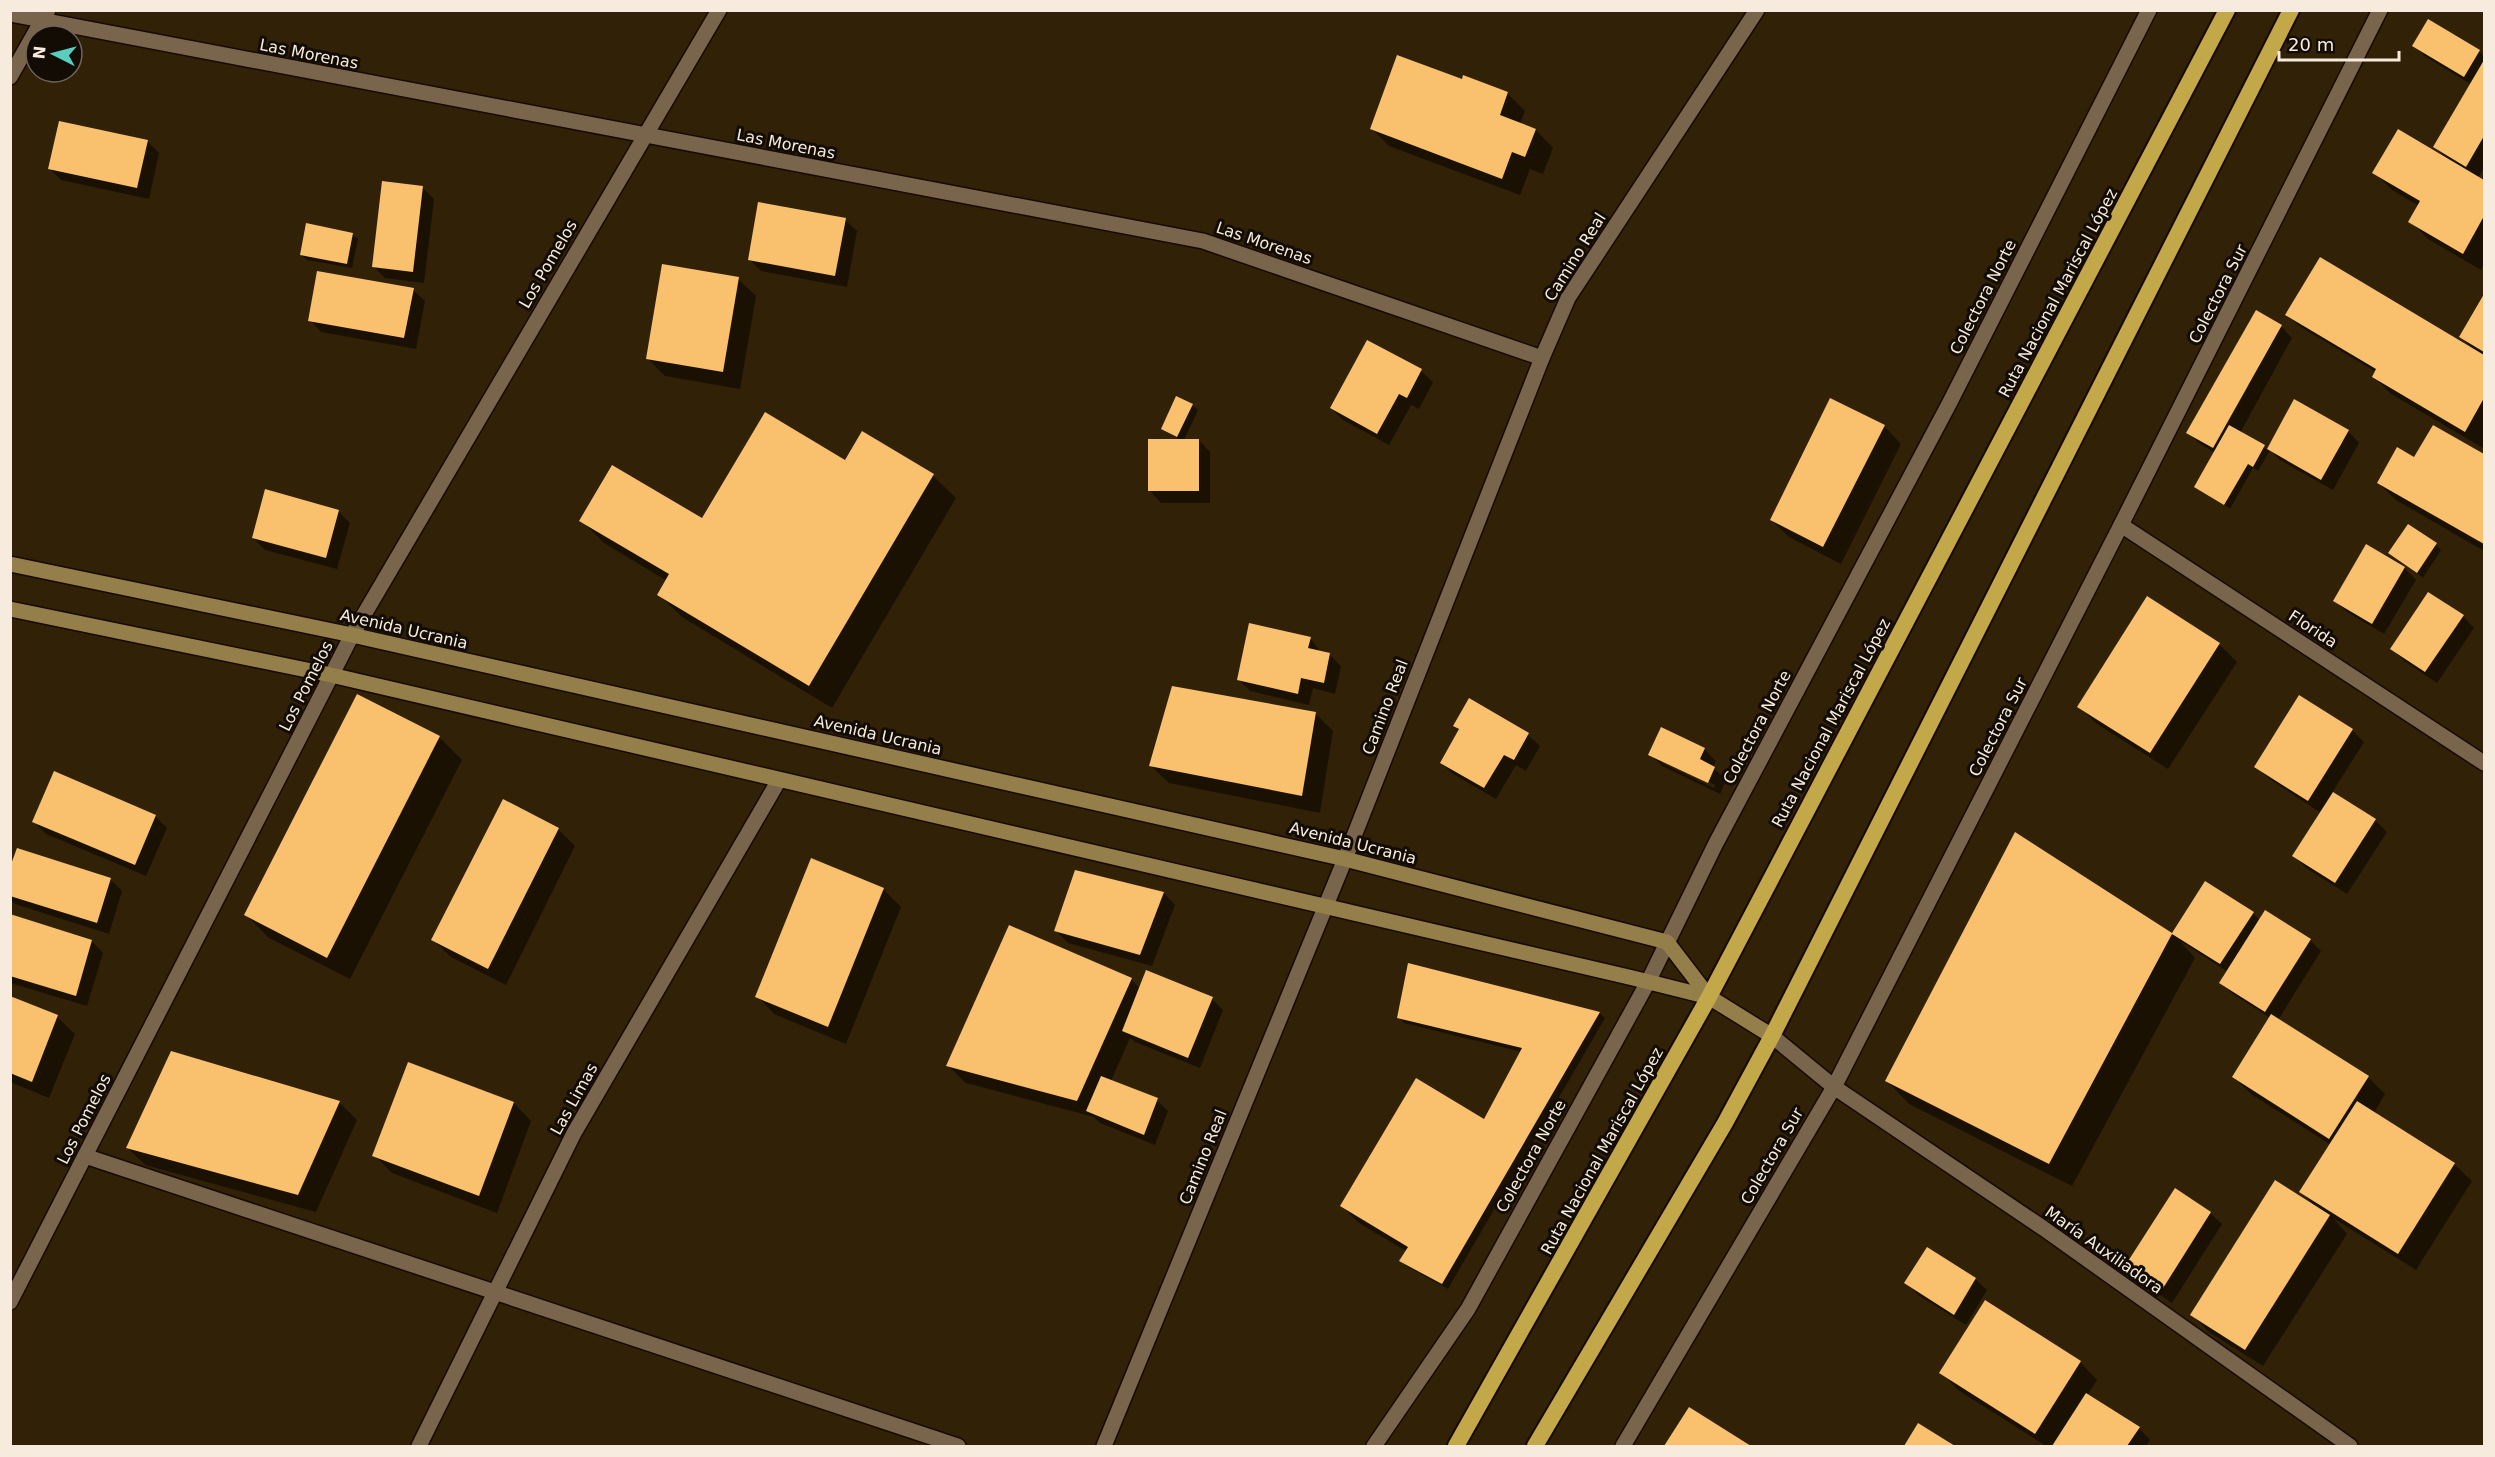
<svg xmlns="http://www.w3.org/2000/svg" width="2495" height="1457" viewBox="0 0 2495 1457" font-family="'DejaVu Sans',sans-serif">
<style>
.shadow{fill:#0007;fill-rule:evenodd}
.building{fill:#f9c16e}
.lines{fill:none;stroke-linecap:round;stroke-linejoin:round}
.minor-casing{stroke:#180a00;stroke-width:18}
.secondary-casing{stroke:#180a00;stroke-width:18}
.trunk-casing{stroke:#180a00;stroke-width:20}
.minor{stroke:#78654b;stroke-width:15}
.secondary{stroke:#947e4a;stroke-width:15}
.trunk{stroke:#c2a848;stroke-width:16}
.labels{text-anchor:middle;dominant-baseline:central;stroke-width:6;stroke-linejoin:round;paint-order:stroke}
.street-label{font-size:16px;fill:#f6ebdd;stroke:#130c04}
</style>
<rect width="100%" height="100%" fill="#312107"/>
<g class="shadow">
<path d="M2414 46 2479 51 2484 57V167L2478 178 2484 182V263L2481 270 2428 239 2410 221 2419 206 2392 190 2374 172 2447 159 2435 147 2472 85 2426 57Z"/>
<path d="M1462 81 1507 93 1525 111 1520 124 1536 130 1553 148 1543 174 1530 169 1520 195 1389 146 1371 128Z"/>
<path d="M147 141 159 153 149 199 61 180 49 168Z"/>
<path d="M422 187 434 199 424 283 385 278 373 266Z"/>
<path d="M845 220 857 231 847 287 761 271 749 259Z"/>
<path d="M352 234 358 239 352 268 307 260 301 255Z"/>
<path d="M738 279 756 296 740 389 665 376 647 358Z"/>
<path d="M413 290 425 301 416 349 321 332 310 320Z"/>
<path d="M2484 297V445L2483 448 2391 394 2374 377 2376 372 2299 326 2287 315 2473 349 2461 337Z"/>
<path d="M2281 326 2292 338 2240 433 2268 450 2295 401 2348 431 2359 443 2333 490 2280 460 2270 450 2258 471 2253 468 2230 509 2196 487 2215 453 2200 444 2188 433Z"/>
<path d="M1421 371 1433 382 1419 409 1411 405 1389 445 1343 420 1331 408Z"/>
<path d="M1192 405 1198 410 1184 440H1199L1210 452V503H1161L1150 491 1180 440 1162 429Z"/>
<path d="M1884 426 1901 444 1841 564 1789 537 1771 520Z"/>
<path d="M2434 427 2484 456V551L2396 500 2378 483 2415 459Z"/>
<path d="M862 433 933 476 956 498 832 708 682 617 659 595 667 581 604 543 581 520 703 521 846 462Z"/>
<path d="M338 511 350 523 337 569 265 550 253 538Z"/>
<path d="M2436 545 2441 550 2423 578 2390 553Z"/>
<path d="M2404 568 2416 580 2384 634 2347 612 2335 601Z"/>
<path d="M2463 616 2474 628 2437 683 2404 661 2392 649Z"/>
<path d="M1310 638 1321 652 1329 654 1341 666 1335 694 1313 688 1309 705 1250 691 1238 679Z"/>
<path d="M2219 644 2237 662 2168 769 2097 724 2079 707Z"/>
<path d="M2300 697 2352 730 2364 742 2332 793 2375 820 2387 832 2347 894 2306 868 2294 856 2321 813 2268 778 2256 767Z"/>
<path d="M1470 700 1528 735 1540 746 1526 771 1516 765 1496 799 1453 774 1441 763 1459 731 1455 726Z"/>
<path d="M1316 714 1333 731 1320 813 1169 783 1151 766Z"/>
<path d="M1662 729 1704 749 1716 761 1713 767 1726 780 1720 794 1662 766 1650 754ZM1662 760 1715 785 1714 788 1662 763Z"/>
<path d="M439 737 462 760 350 979 269 938 246 915Z"/>
<path d="M155 816 167 828 146 876 46 834 34 822Z"/>
<path d="M558 829 575 846 506 985 451 957 433 940Z"/>
<path d="M2015 834 2173 935 2205 883 2253 913 2260 921 2310 940 2321 951 2278 1020 2368 1077 2385 1094 2374 1113 2454 1164 2472 1181 2416 1270 2333 1218 2347 1234 2263 1366 2209 1332 2192 1315 2315 1206 2301 1192 2331 1145 2251 1094 2233 1077 2270 1018 2233 994 2221 983 2228 972 2180 941 2195 958 2072 1186 1909 1104 1887 1081Z"/>
<path d="M812 860 884 890 901 907 846 1044 774 1014 757 996Z"/>
<path d="M10 872 110 879 122 891 109 934 15 904 10 899Z"/>
<path d="M1076 872 1164 893 1175 905 1152 966 1068 943 1056 931Z"/>
<path d="M10 916 92 941 103 953 87 1006 10 983Z"/>
<path d="M1409 964 1600 1013 1605 1018 1448 1289 1406 1266 1401 1260 1406 1251 1359 1223 1342 1206 1486 1123 1522 1052 1404 1023 1398 1017Z"/>
<path d="M1131 979 1140 989 1212 999 1223 1010 1200 1068 1135 1042 1130 1038 1111 1081 1157 1100 1168 1111 1155 1145 1100 1123 1094 1117 966 1083 948 1066Z"/>
<path d="M10 998 57 1017 75 1034 49 1098 10 1082Z"/>
<path d="M172 1053 340 1103 357 1120 316 1212 145 1165 128 1148Z"/>
<path d="M514 1103 531 1121 497 1213 392 1173 374 1155Z"/>
<path d="M2210 1213 2222 1224 2172 1303 2137 1280 2125 1269Z"/>
<path d="M1975 1279 1987 1290 1966 1325 1918 1295 1906 1283Z"/>
<path d="M2080 1362 2097 1380 2087 1396 2139 1428 2150 1440 2146 1446H2046L1958 1390 1941 1372Z"/>
<path d="M1690 1409 1748 1446H1666Z"/>
<path d="M1919 1425 1952 1446H1905Z"/>
</g>
<g class="building">
<path d="M2428 19 2480 50 2464 77 2412 46Z"/>
<path d="M1397 55 1462 79 1463 75 1508 92 1500 115 1536 129 1525 157 1512 152 1502 179 1370 129Z"/>
<path d="M2484 60V136L2466 167 2433 147Z"/>
<path d="M59 121 148 140 137 188 48 169Z"/>
<path d="M2398 129 2484 180V216L2463 254 2408 222 2420 201 2372 173Z"/>
<path d="M382 181 423 186 413 272 372 267Z"/>
<path d="M758 202 846 218 835 276 748 260Z"/>
<path d="M306 223 353 233 347 264 300 255Z"/>
<path d="M2320 257 2484 355V398L2465 432 2372 377 2376 369 2285 315Z"/>
<path d="M662 264 739 277 723 372 646 359Z"/>
<path d="M317 271 414 288 404 338 308 321Z"/>
<path d="M2484 294V352L2459 337Z"/>
<path d="M2256 310 2282 325 2213 448 2186 433Z"/>
<path d="M1367 340 1422 369 1407 398 1399 394 1377 434 1330 408Z"/>
<path d="M1176 396 1193 404 1177 437 1161 429Z"/>
<path d="M1830 398 1885 425 1823 547 1770 520Z"/>
<path d="M2294 399 2349 430 2321 480 2267 449Z"/>
<path d="M765 412 845 460 862 431 934 474 809 686 657 595 669 574 579 521 612 465 702 518Z"/>
<path d="M2229 425 2265 445 2253 467 2248 464 2224 505 2194 487Z"/>
<path d="M2433 425 2484 454V544L2377 483 2397 447 2414 457Z"/>
<rect x="1148" y="439" width="51" height="52"/>
<path d="M265 489 339 510 326 558 252 538Z"/>
<path d="M2408 524 2437 543 2417 573 2388 553Z"/>
<path d="M2366 544 2405 567 2372 624 2333 601Z"/>
<path d="M2428 592 2464 615 2425 672 2390 649Z"/>
<path d="M2147 596 2220 643 2150 753 2077 707Z"/>
<path d="M1249 623 1311 637 1308 648 1330 653 1324 683 1301 678 1298 694 1237 680Z"/>
<path d="M1172 686 1316 712 1302 796 1149 766Z"/>
<path d="M357 694 440 736 327 958 244 915Z"/>
<path d="M2299 695 2353 729 2308 801 2254 767Z"/>
<path d="M1469 698 1529 733 1514 760 1504 755 1484 788 1440 763 1459 729 1453 726Z"/>
<path d="M1661 727 1705 748 1700 759 1715 767 1708 783 1648 755Z"/>
<path d="M54 771 156 815 135 865 32 822Z"/>
<path d="M2333 792 2376 819 2335 883 2292 856Z"/>
<path d="M503 799 559 828 488 969 431 940Z"/>
<path d="M2015 832 2172 933 2205 881 2254 912 2220 964 2172 934 2049 1164 1885 1081Z"/>
<path d="M17 848 111 878 97 923 10 896V867Z"/>
<path d="M811 858 884 888 828 1027 755 997Z"/>
<path d="M1075 870 1164 892 1140 955 1054 931Z"/>
<path d="M2265 910 2311 939 2265 1012 2219 983Z"/>
<path d="M10 914 92 940 76 996 10 976Z"/>
<path d="M1009 925 1132 978 1077 1101 946 1066Z"/>
<path d="M1408 963 1600 1012 1442 1284 1399 1261 1408 1247 1340 1206 1416 1078 1484 1119 1522 1048 1397 1018Z"/>
<path d="M1146 970 1213 997 1188 1058 1122 1031Z"/>
<path d="M10 996 58 1015 32 1082 10 1073Z"/>
<path d="M2271 1014 2369 1076 2329 1139 2232 1077Z"/>
<path d="M171 1051 340 1101 298 1195 126 1148Z"/>
<path d="M408 1062 514 1102 479 1196 372 1156Z"/>
<path d="M1101 1076 1158 1098 1144 1135 1086 1111Z"/>
<path d="M2357 1101 2455 1163 2398 1254 2299 1192Z"/>
<path d="M2275 1180 2330 1215 2245 1350 2190 1315Z"/>
<path d="M2175 1188 2211 1212 2160 1293 2123 1269Z"/>
<path d="M1927 1247 1976 1278 1954 1315 1904 1283Z"/>
<path d="M1985 1300 2081 1361 2035 1434 1939 1373Z"/>
<path d="M2086 1393 2140 1427 2127 1446H2052Z"/>
<path d="M1689 1407 1751 1446H1664Z"/>
<path d="M1918 1423 1955 1446H1904Z"/>
</g>
<g class="lines">
<defs>
<g id="minor">
<path d="M10 14 1203 241 1542 358"/>
<path d="M10 77 48 10"/>
<path d="M2121 525 2484 763"/>
<path d="M1772 1036 1834 1087 2043 1228 2350 1446"/>
<path d="M85 1156 958 1446"/>
<path d="M10 1302 352 635 719 10"/>
<path d="M419 1446 574 1133 779 780"/>
<path d="M1104 1446 1345 859 1542 358 1568 298 1757 10"/>
<path d="M1374 1446 1468 1309 1648 982 1715 845 1949 404 2149 10"/>
<path d="M1623 1446 1834 1087 2121 525 2380 10"/>
</g>
<g id="secondary">
<path d="M10 564 352 635 1345 859 1667 942 1709 997"/>
<path d="M10 609 331 675 1633 978 1709 997 1772 1036"/>
</g>
<g id="trunk">
<path d="M1456 1446 1709 997 2227 10"/>
<path d="M1535 1446 1725 1123 1772 1036 2291 10"/>
</g>
</defs>
<use href="#minor" class="minor-casing"/>
<use href="#secondary" class="secondary-casing"/>
<use href="#trunk" class="trunk-casing"/>
<use href="#minor" class="minor"/>
<use href="#secondary" class="secondary"/>
<use href="#trunk" class="trunk"/>
</g>
<g class="labels">
<g class="street-label">
<text transform="translate(309 54) rotate(11)">Las Morenas</text>
<text transform="translate(786 144) rotate(11)">Las Morenas</text>
<text transform="translate(1264 243) rotate(19)">Las Morenas</text>
<text transform="translate(1575 257) rotate(-58)">Camino Real</text>
<text transform="translate(548 264) rotate(-60)">Los Pomelos</text>
<text transform="translate(2058 293) rotate(-62)">Ruta Nacional Mariscal López</text>
<text transform="translate(2218 294) rotate(-63)">Colectora Sur</text>
<text transform="translate(1983 297) rotate(-63)">Colectora Norte</text>
<text transform="translate(404 629) rotate(13)">Avenida Ucrania</text>
<text transform="translate(2313 629) rotate(33)">Florida</text>
<text transform="translate(306 686) rotate(-63)">Los Pomelos</text>
<text transform="translate(1385 707) rotate(-69)">Camino Real</text>
<text transform="translate(1831 723) rotate(-62)">Ruta Nacional Mariscal López</text>
<text transform="translate(1757 727) rotate(-62)">Colectora Norte</text>
<text transform="translate(1998 727) rotate(-63)">Colectora Sur</text>
<text transform="translate(878 735) rotate(13)">Avenida Ucrania</text>
<text transform="translate(1353 843) rotate(14)">Avenida Ucrania</text>
<text transform="translate(574 1099) rotate(-61)">Las Limas</text>
<text transform="translate(84 1119) rotate(-63)">Los Pomelos</text>
<text transform="translate(1602 1151) rotate(-61)">Ruta Nacional Mariscal López</text>
<text transform="translate(1531 1156) rotate(-61)">Colectora Norte</text>
<text transform="translate(1772 1156) rotate(-60)">Colectora Sur</text>
<text transform="translate(1203 1157) rotate(-68)">Camino Real</text>
<text transform="translate(2104 1250) rotate(35)">María Auxiliadora</text>
</g>
</g>
<rect width="2495" height="1457" fill="none" stroke="#f6ebdd" stroke-width="24"/>
<g transform="translate(54 54) rotate(276)"><circle r="28" fill="#130c04" stroke="#6e655b" stroke-width="1.5"/>
<path d="M0-4.5L10 22L0 15L-10 22Z" fill="#59cebf"/>
<text y="-9" font-size="16" font-weight="bold" text-anchor="middle" fill="#f6ebdd">N</text>
</g>
<path d="M2279 51v9h120v-9" fill="none" stroke="#f6ebdd" stroke-width="3"/>
<text x="2288" y="51" font-size="18" fill="#f6ebdd" stroke="#130c04" stroke-width="4.5" paint-order="stroke">20 m</text>
</svg>
